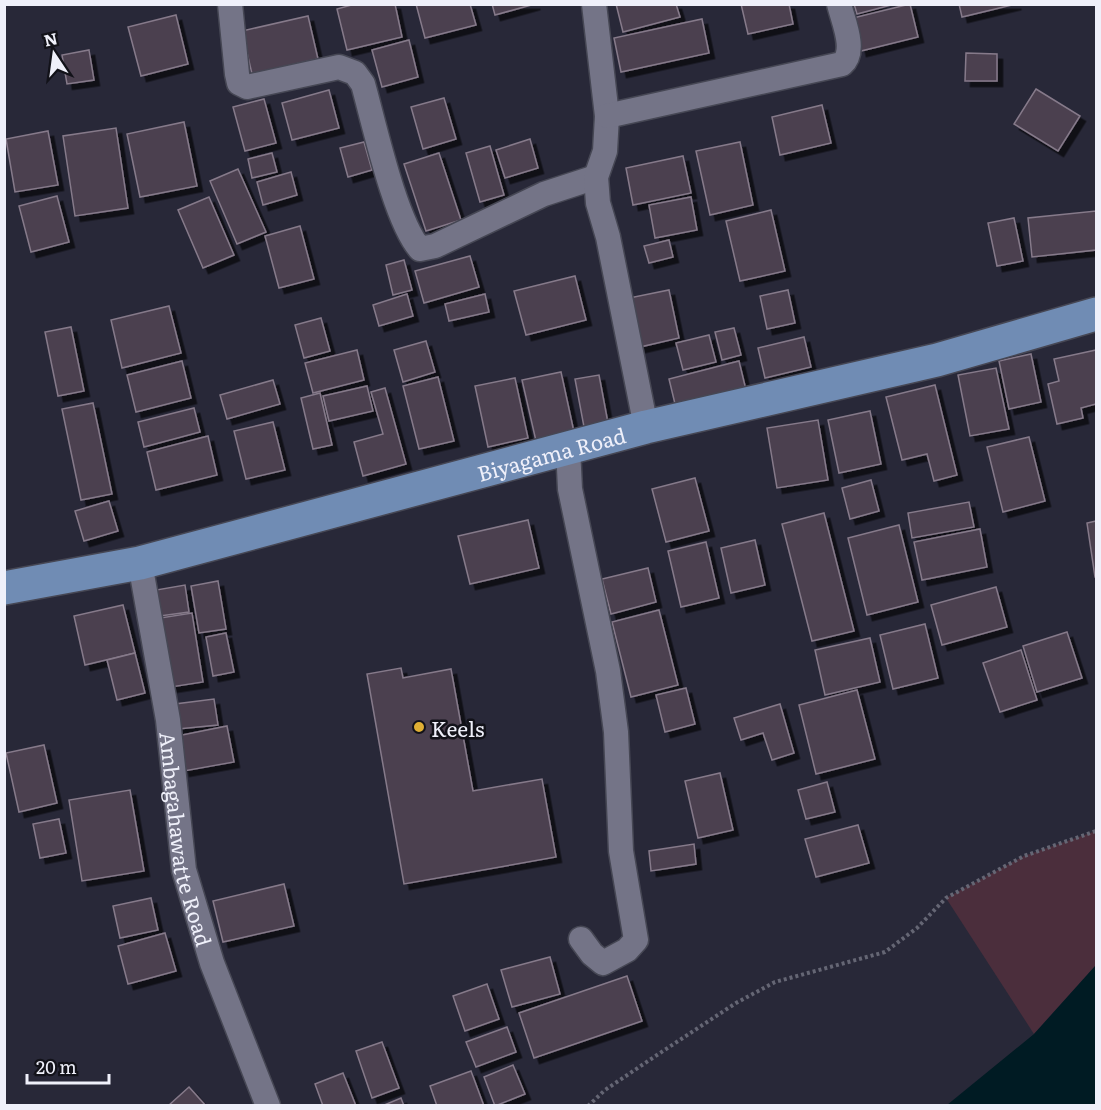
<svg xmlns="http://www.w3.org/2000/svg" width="1101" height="1110" viewBox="0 0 1101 1110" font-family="Literata,serif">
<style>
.green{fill:#4b2e3c}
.water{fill:#001b23}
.building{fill:#4b4150;stroke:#867a8a;stroke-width:1.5;filter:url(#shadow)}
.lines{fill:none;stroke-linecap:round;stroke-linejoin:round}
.minor-casing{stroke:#464754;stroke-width:27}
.primary-casing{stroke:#464754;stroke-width:36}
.path{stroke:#656674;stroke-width:4;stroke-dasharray:3 3;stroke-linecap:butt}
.minor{stroke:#747487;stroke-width:24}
.primary{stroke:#708cb4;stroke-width:33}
.poi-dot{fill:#e0af34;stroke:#121219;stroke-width:2}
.labels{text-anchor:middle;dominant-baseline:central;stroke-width:5;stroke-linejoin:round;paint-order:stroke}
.street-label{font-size:21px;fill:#eff0fa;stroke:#121219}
.poi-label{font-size:21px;fill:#eff0fa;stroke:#121219;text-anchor:start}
</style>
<defs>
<filter id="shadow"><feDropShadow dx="5.5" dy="5.5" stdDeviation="0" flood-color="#0009"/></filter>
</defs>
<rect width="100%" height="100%" fill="#282838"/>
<path class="green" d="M1096 831V965L1034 1034 946 898 1024 856Z"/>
<path class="water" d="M1096 965V1105H947L1034 1034Z"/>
<g class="building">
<path d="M355 4H395L402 37 347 50 337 9Z"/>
<path d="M416 4H470L476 25 425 38Z"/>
<path d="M492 4H535L495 15Z"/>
<path d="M616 4H676L680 17 623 32Z"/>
<path d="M741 4H789L793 24 748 34Z"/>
<path d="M854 4H895L857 14Z"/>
<path d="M910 4 918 37 861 51 853 18Z"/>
<path d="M959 4H1016L962 17Z"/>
<path d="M176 15 188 64 141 76 128 27Z"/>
<path d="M308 16 318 59 252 74 242 31Z"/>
<path d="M702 19 709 53 621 72 614 38Z"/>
<path d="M409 40 418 77 382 87 372 50Z"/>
<path d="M89 50 94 80 67 84 62 55Z"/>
<path d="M966 53 997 54V81H965Z"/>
<path d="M1036 89 1080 116 1058 151 1014 124Z"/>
<path d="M329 90 339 128 292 140 282 103Z"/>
<path d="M444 98 456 139 423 149 411 107Z"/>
<path d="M264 99 276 143 245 151 233 107Z"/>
<path d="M822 105 831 143 780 155 772 117Z"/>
<path d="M184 122 197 186 140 197 127 134Z"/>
<path d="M116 128 128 208 75 216 63 136Z"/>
<path d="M48 131 58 185 15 192 6 139Z"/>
<path d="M530 139 538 168 505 178 496 150Z"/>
<path d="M364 142 372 170 348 177 340 148Z"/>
<path d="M740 142 753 205 710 215 696 151Z"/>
<path d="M490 146 504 195 480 202 466 153Z"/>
<path d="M272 153 277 172 252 178 248 159Z"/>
<path d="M439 153 461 220 426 231 404 164Z"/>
<path d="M683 156 691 193 633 205 626 168Z"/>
<path d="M238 169 266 232 237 244 210 181Z"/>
<path d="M291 172 297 195 263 205 257 182Z"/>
<path d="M57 196 69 242 31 252 19 206Z"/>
<path d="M209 197 234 255 203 268 178 210Z"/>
<path d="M691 197 697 230 655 238 649 205Z"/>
<path d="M771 210 785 271 740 281 726 221Z"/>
<path d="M1096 211V250L1032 257 1028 218Z"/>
<path d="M1014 218 1023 261 997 266 988 223Z"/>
<path d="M300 226 314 279 279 288 265 236Z"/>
<path d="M669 240 673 257 649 263 644 246Z"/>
<path d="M470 256 479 287 424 303 415 271Z"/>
<path d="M404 260 412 290 393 295 386 265Z"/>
<path d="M575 276 586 320 526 335 514 291Z"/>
<path d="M669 290 679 338 640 347 629 298Z"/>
<path d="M788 290 795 323 767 329 760 296Z"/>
<path d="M407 294 413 316 379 326 373 305Z"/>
<path d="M485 294 489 312 449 321 445 304Z"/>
<path d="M169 306 181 353 122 368 111 320Z"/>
<path d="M321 318 330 351 304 358 295 325Z"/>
<path d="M71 327 84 391 58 396 45 332Z"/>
<path d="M734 328 741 355 722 360 715 332Z"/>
<path d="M709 335 716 362 683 370 676 343Z"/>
<path d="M804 337 811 367 765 378 758 348Z"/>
<path d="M426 341 435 372 403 382 394 350Z"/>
<path d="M357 350 364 380 313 393 305 363Z"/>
<path d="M1096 350V404L1081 408 1083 418 1057 424 1048 384 1059 381 1054 359Z"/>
<path d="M1031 354 1041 402 1009 409 999 361Z"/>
<path d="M182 361 191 398 136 412 127 375Z"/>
<path d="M739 361 746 390 676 408 669 379Z"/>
<path d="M996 368 1009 429 970 436 958 375Z"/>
<path d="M561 372 574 432 536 441 522 380Z"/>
<path d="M599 375 608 423 584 427 575 379Z"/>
<path d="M438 377 454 441 419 449 403 386Z"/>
<path d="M515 378 528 438 488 447 475 386Z"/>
<path d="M273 380 280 404 227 419 220 395Z"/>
<path d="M935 385 957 475 934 481 927 454 902 460 886 397Z"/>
<path d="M367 386 373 411 329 421 323 396Z"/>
<path d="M385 388 406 464 363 476 354 442 383 434 371 392Z"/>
<path d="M320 393 332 445 313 449 301 398Z"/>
<path d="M93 403 112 494 81 500 62 409Z"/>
<path d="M194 408 200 432 144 447 138 422Z"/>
<path d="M870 411 881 464 839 473 828 420Z"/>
<path d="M818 420 828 480 777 488 767 428Z"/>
<path d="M273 422 285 470 246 479 234 431Z"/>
<path d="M208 436 217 475 156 490 147 452Z"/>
<path d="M1029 437 1045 501 1003 512 987 447Z"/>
<path d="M695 478 709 531 666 542 652 489Z"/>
<path d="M871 480 879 511 850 519 842 488Z"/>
<path d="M109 501 118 531 84 541 75 511Z"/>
<path d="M969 502 974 527 912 538 908 513Z"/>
<path d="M824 513 854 631 812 641 782 524Z"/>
<path d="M528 520 539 568 470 584 458 536Z"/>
<path d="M1096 521V577H1095L1087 523Z"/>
<path d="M899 525 918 602 867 615 848 538Z"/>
<path d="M980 529 987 567 922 580 914 542Z"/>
<path d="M755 540 765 585 731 593 721 548Z"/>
<path d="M706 542 719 598 681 607 668 551Z"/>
<path d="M648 568 656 602 611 614 602 579Z"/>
<path d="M218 581 226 629 199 633 191 586Z"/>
<path d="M185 585 189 612 160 616 156 590Z"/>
<path d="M996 587 1007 627 942 645 931 605Z"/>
<path d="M123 605 135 653 85 665 74 616Z"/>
<path d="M659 610 678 685 631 697 612 622Z"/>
<path d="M192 613 203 682 171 687 160 618Z"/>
<path d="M925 624 938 678 893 689 880 635Z"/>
<path d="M1067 632 1082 678 1037 692 1023 646Z"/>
<path d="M226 633 234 672 213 676 206 637Z"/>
<path d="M870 638 880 682 825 695 815 650Z"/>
<path d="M1021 650 1037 700 1000 712 983 663Z"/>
<path d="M135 653 145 693 117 700 107 660Z"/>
<path d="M401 668 403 678 451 669 473 791 542 779 556 857 404 884 367 674Z"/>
<path d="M686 688 695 724 665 732 656 695Z"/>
<path d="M857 690 875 759 816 774 799 705Z"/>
<path d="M214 699 218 725 178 729 175 704Z"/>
<path d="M780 704 794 753 772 760 763 733 741 740 734 718Z"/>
<path d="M227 726 234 762 184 771 177 736Z"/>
<path d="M44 745 57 803 19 812 6 753Z"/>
<path d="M720 773 733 830 698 838 685 781Z"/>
<path d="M827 782 835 812 806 819 798 790Z"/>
<path d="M130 790 144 871 82 881 69 800Z"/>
<path d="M59 819 66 853 40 858 33 824Z"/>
<path d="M858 825 869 863 816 877 805 839Z"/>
<path d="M694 844 696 864 651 871 649 851Z"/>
<path d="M284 884 294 926 223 942 213 901Z"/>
<path d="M151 898 158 930 120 938 113 906Z"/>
<path d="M165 933 176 971 128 984 118 946Z"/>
<path d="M550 957 560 994 512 1007 501 970Z"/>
<path d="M627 976 642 1021 534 1058 519 1013Z"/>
<path d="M487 984 499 1019 465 1031 453 996Z"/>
<path d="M507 1027 516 1052 476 1067 466 1042Z"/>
<path d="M382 1042 399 1088 372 1098 356 1051Z"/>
<path d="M513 1065 525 1094 495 1106 484 1077Z"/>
<path d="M471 1071 484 1106H437L430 1086Z"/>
<path d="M343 1073 356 1106H323L315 1084Z"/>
<path d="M189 1087 206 1106H168Z"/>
<path d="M401 1098 404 1106H382Z"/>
</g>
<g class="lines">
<defs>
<g id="minor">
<path d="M230 4 237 74 239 83 247 87 339 67 355 73 363 84C374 123 395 221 420 249L435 246 544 194 596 177"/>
<path d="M594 4 607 116 605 151 596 177 598 203 608 237 646 427"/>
<path d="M607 116 842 64C857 51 843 21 839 4"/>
<path d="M568 448 570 489 608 671 616 732 621 851 636 940 627 950 603 963 592 954 581 939"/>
<path id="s1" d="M140 563 168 720 184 870 212 963 268 1106"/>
</g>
<g id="primary">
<path id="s2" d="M4 588 140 563 646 427 937 360 1096 314"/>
</g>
</defs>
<use href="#minor" class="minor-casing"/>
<use href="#primary" class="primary-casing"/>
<path class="path" d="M588 1106 605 1090 660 1053 736 1003 775 982 885 952 917 928 946 898 1024 856 1096 831"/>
<use href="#minor" class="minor"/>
<use href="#primary" class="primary"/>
</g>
<circle class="poi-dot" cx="419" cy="727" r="6"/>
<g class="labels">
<g class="street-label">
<text stroke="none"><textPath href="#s2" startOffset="564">Biyagama Road</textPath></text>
<text stroke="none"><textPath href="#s1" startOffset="280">Ambagahawatte Road</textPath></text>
</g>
<g class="poi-label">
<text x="431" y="727">Keels</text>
</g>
</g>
<rect width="1101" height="1110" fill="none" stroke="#eff0fa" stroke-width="12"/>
<g transform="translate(54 54) rotate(347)" stroke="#121219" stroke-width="4.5" paint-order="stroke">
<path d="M0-4.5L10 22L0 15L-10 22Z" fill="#eff0fa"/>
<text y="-9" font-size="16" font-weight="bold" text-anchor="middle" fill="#eff0fa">N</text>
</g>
<path d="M27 1074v9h82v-9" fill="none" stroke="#eff0fa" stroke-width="3"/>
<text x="36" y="1074" font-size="18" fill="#eff0fa" stroke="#121219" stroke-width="4.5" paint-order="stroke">20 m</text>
</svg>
